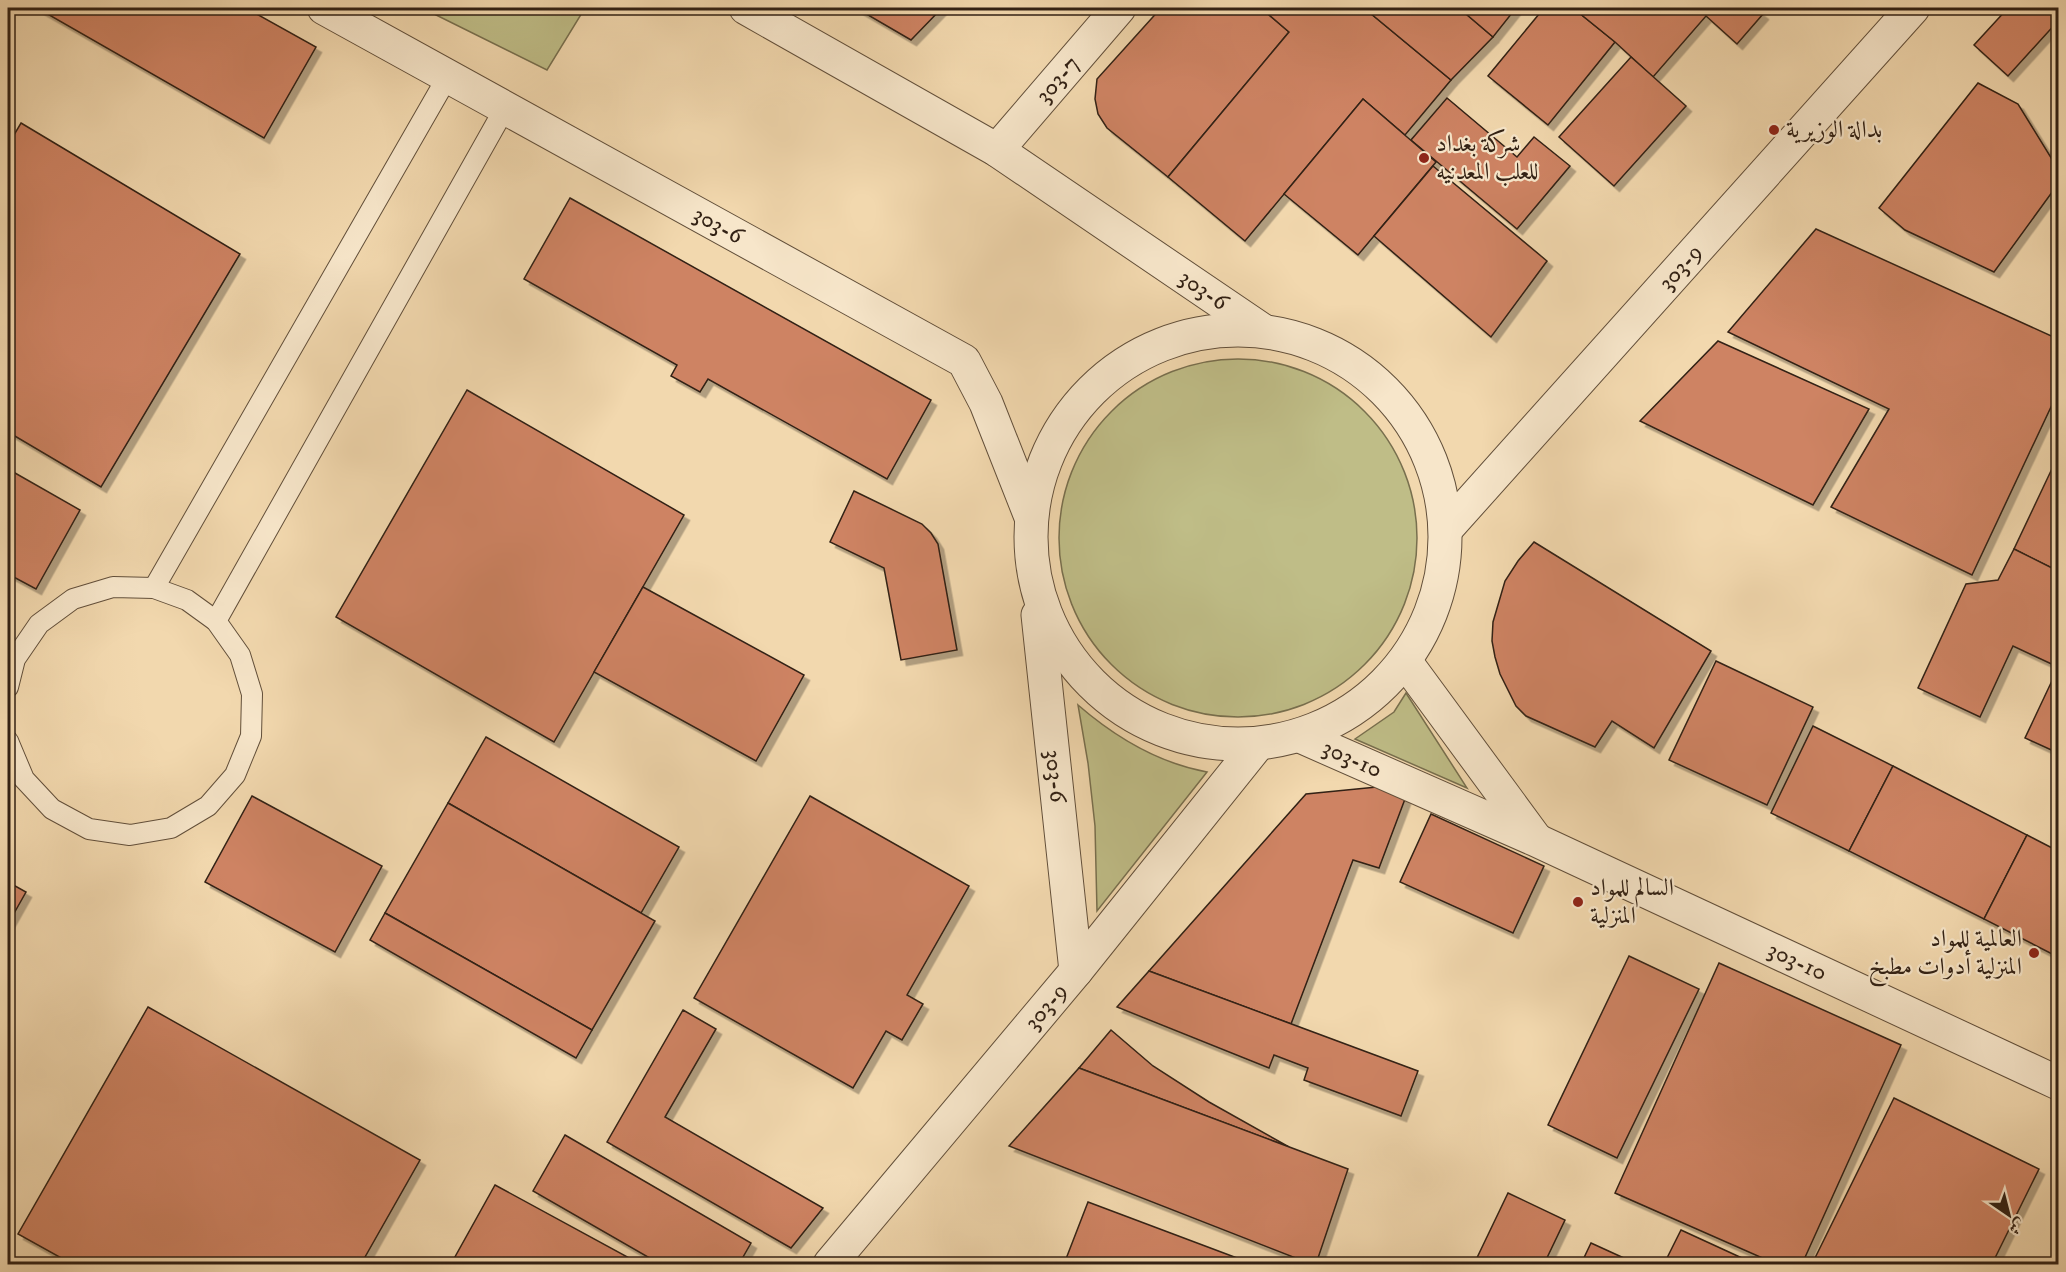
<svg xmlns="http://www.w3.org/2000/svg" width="2066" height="1272" viewBox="0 0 2066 1272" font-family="'IM FELL DW Pica',Amiri,serif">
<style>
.green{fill:#bfbd87;stroke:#786f4e;stroke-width:1.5}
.building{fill:#ce8364;stroke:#322114;stroke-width:1.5;filter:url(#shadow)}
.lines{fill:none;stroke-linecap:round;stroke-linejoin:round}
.lane-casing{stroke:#624f3a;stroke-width:22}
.street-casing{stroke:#624f3a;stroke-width:35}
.lane{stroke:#f7e6ca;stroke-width:20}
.street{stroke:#f7e6ca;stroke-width:33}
.poi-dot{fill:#8f2418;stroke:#f7e6ca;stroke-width:2}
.labels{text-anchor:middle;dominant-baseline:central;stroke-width:4.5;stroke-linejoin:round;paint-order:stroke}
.street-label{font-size:24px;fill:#322114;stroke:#f7e6ca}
.poi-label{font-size:24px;fill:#322114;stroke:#f7e6ca;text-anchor:start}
</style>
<defs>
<filter id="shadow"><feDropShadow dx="5.5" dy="5.5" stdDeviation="0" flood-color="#0004"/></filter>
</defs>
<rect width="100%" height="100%" fill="#f2d8ae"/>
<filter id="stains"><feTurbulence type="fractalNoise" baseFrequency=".00333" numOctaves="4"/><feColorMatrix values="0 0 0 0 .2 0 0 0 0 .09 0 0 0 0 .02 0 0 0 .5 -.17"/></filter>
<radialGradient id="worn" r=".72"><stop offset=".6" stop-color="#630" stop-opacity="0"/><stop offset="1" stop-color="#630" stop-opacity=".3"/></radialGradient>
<g class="green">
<path d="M422 8H585L547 70Z"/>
<circle cx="1238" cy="538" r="179"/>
<path d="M1406 693 1467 788 1355 739 1394 712Z"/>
<path d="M1078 705C1115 737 1158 763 1207 772L1097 911 1095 826 1088 763Z"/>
</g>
<g class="building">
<path d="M37 8H246L316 47 264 138Z"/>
<path d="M856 8H942L911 40Z"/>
<path d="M1161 8H1261L1289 32 1168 177 1107 128 1098 114 1095 99 1097 79Z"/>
<path d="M1261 8H1364L1451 80 1405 135 1363 99 1245 241 1168 177 1289 32Z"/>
<path d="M1364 8H1459L1493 37 1451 80Z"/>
<path d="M1459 8H1516L1493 37Z"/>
<path d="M1544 8H1573L1615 42 1548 125 1488 76Z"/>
<path d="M1573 8H1755L1763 14 1737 44 1706 16 1653 77 1615 42Z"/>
<path d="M2008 8H2058V21L2008 76 1974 45Z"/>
<path d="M1631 57 1686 106 1614 186 1559 137Z"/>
<path d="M1978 83 2018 104 2058 169V184L1994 272 1905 230 1879 208Z"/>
<path d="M1447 98 1517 157 1534 137 1570 166 1517 229 1411 140Z"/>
<path d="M1363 99 1436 162 1358 255 1284 194Z"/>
<path d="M21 123 240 254 101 487 8 432V145Z"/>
<path d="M1433 166 1547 261 1491 337 1374 236Z"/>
<path d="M570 198 931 400 887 479 708 379 700 392 671 376 677 365 524 279Z"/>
<path d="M1816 229 2058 339V392L1972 575 1831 507 1889 409 1728 332Z"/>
<path d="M1718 341 1869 409 1813 505 1640 421Z"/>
<path d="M467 390 684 515 554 742 336 617Z"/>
<path d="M2058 456V571L2014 549Z"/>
<path d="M8 469 80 510 36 589 8 574Z"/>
<path d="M854 491 922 524 931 533 938 544 957 650 901 660 884 568 830 542Z"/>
<path d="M1534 542 1711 651 1654 748 1612 721 1595 747 1526 716 1516 706 1500 674 1495 657 1492 641 1493 622 1505 581 1518 561Z"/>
<path d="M2014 549 2058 571V667L2013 646 1980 717 1918 688 1966 584 1998 580Z"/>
<path d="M643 587 804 675 756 761 594 672Z"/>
<path d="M1716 661 1813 707 1767 805 1669 760Z"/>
<path d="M2058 668V753L2025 738Z"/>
<path d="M1813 726 1893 766 1849 851 1771 813Z"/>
<path d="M486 737 679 847 641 913 448 803Z"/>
<path d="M1893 766 2027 835 1984 919 1849 851Z"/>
<path d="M1387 786 1405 799 1379 868 1353 860 1291 1024 1149 971 1306 794Z"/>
<path d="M252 796 382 866 335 952 205 882Z"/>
<path d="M810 796 969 886 907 995 923 1004 902 1040 886 1031 853 1088 694 998Z"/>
<path d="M448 803 655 921 592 1030 385 913Z"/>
<path d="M1431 814 1544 866 1513 933 1400 882Z"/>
<path d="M2027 835 2058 851V957L1984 919Z"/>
<path d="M8 882 26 892 8 924Z"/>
<path d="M385 913 592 1030 576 1058 370 940Z"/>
<path d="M1629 956 1699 989 1617 1158 1548 1125Z"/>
<path d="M1719 963 1901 1045 1802 1264H1776L1615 1193Z"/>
<path d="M1149 971 1418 1071 1401 1116 1304 1080 1308 1068 1274 1055 1269 1068 1117 1007Z"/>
<path d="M148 1007 420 1160 361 1264H72L18 1234Z"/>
<path d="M683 1010 716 1029 665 1117 823 1208 791 1248 607 1142Z"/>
<path d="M1111 1030 1153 1066 1209 1102 1289 1147 1079 1068Z"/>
<path d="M1079 1068 1348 1169 1316 1264H1311L1009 1146Z"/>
<path d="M1894 1098 2039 1169 1992 1264H1812Z"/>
<path d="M565 1135 751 1243 739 1264H660L533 1191Z"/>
<path d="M495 1185 633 1260 631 1264H451Z"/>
<path d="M1508 1193 1565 1220 1544 1264H1474Z"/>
<path d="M1088 1202 1253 1264H1064Z"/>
<path d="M1681 1230 1755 1264H1664Z"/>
<path d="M1591 1243 1637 1264H1581Z"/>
</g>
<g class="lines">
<defs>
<g id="lane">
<path d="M154 588 448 76"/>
<path d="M216 621 505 108"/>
<path d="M8 687 15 659 39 624 73 599 113 587 154 588 187 600 216 621 240 655 252 694 251 736 235 775 208 806 171 828 130 835 89 829 52 809 24 779 8 741"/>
</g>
<g id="street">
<path id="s1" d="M324 8 964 361 986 403 1031 517"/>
<path id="s2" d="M746 8 997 150 1262 330"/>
<path id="s3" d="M997 150 1119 8"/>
<circle cx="1238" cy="537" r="207"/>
<path id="s4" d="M1447 528 1913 8"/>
<path id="s5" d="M1038 615 1076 971"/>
<path d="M1405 661 1535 838"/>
<path id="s6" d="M1300 736 1536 840 2058 1083"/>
<path id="s7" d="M830 1264 1076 971 1258 744"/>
</g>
</defs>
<use href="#lane" class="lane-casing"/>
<use href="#street" class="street-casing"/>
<use href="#lane" class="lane"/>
<use href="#street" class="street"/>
</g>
<g class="poi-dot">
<circle cx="1774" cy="130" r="6"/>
<circle cx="1424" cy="158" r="6"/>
<circle cx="1578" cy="902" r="6"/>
<circle cx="2034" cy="953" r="6"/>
</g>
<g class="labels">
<g class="street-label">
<text stroke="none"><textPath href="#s3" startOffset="93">303-7</textPath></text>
<text stroke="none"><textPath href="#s1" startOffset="450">303-6</textPath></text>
<text stroke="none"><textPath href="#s4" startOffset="350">303-9</textPath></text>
<text stroke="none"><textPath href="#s2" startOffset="538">303-6</textPath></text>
<text stroke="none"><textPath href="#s6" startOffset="57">303-10</textPath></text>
<text stroke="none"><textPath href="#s5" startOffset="162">303-6</textPath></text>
<text stroke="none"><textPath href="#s6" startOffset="546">303-10</textPath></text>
<text stroke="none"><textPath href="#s7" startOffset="336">303-9</textPath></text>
</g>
<g class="poi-label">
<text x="1786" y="130">بدالة الوزيرية</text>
<text x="1436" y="144">شركة بغداد<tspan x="1436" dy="28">للعلب المعدنيه</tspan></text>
<text x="1590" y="888">السالم للمواد<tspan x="1590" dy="28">المنزلية</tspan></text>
<text x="2022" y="939" text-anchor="end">العالمية للمواد<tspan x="2022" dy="28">المنزلية أدوات مطبخ</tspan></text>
</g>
</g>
<rect width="2066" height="1272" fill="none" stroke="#f2d8ae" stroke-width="30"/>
<rect x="9" y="9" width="2048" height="1254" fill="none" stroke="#322114" stroke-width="3"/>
<rect x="15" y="15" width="2036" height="1242" fill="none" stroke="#322114" stroke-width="1.5"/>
<g transform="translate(2009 1215) rotate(145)" stroke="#f7e6ca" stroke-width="4.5" paint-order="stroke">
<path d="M0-4.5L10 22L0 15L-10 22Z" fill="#322114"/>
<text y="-9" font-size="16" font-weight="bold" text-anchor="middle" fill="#322114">ش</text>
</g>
<rect width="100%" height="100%" filter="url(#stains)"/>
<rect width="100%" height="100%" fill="url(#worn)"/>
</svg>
